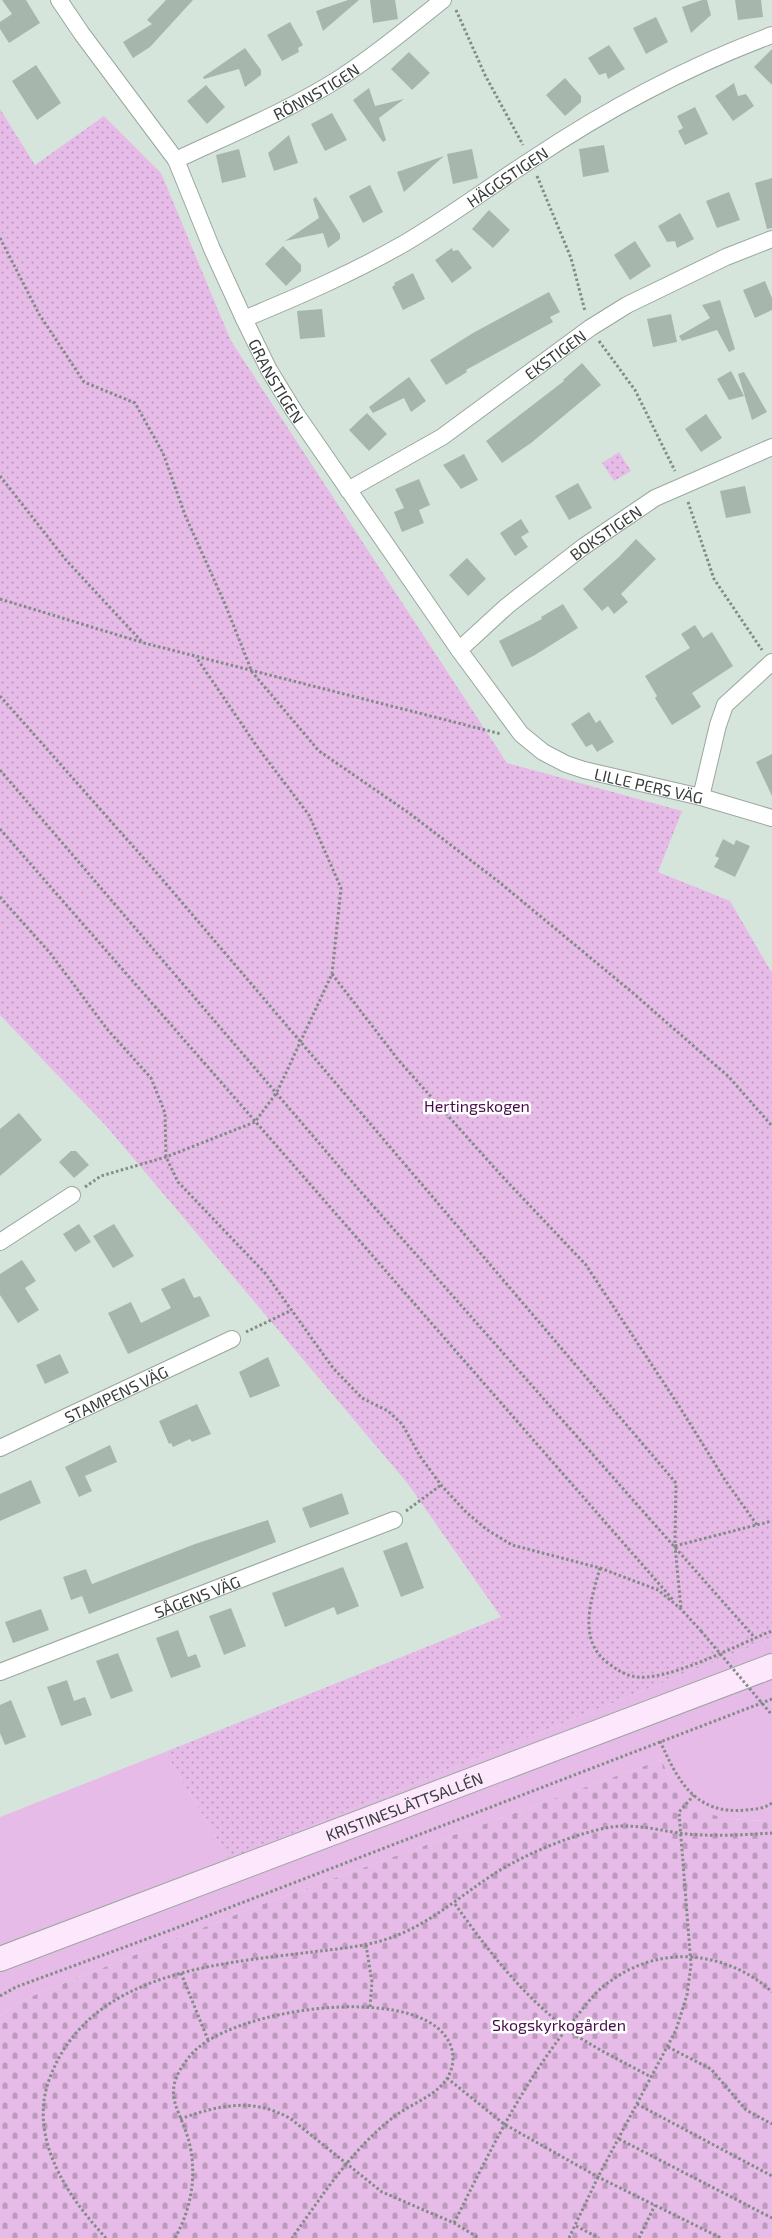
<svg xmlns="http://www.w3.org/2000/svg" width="772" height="2238" viewBox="0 0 772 2238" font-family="'Exo 2',sans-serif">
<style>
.grass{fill:#e7bbe8}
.cemetery{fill:url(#cemetery-stones)}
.park{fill:url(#park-dots)}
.building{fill:#a7b6ad}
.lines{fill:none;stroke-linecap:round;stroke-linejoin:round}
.street-casing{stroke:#99a79e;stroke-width:18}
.secondary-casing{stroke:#99a79e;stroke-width:26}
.path{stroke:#828c86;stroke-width:3;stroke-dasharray:2.5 2.5;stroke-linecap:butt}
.street{stroke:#fff;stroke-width:16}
.secondary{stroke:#fce7fd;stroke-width:24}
.path-bridge{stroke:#828c86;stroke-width:3;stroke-dasharray:2.5 2.5;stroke-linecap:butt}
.labels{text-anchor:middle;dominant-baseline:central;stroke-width:5;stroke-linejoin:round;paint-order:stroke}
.street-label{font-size:16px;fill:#363c39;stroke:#fff}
.park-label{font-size:16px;fill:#480d4c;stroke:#fff}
</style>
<defs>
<pattern id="cemetery-stones" width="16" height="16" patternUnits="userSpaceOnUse" patternTransform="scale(1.25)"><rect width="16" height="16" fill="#e7bbe8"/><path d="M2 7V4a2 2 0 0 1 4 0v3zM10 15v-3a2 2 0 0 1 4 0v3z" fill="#bc99bd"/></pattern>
<pattern id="park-dots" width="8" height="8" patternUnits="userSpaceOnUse" patternTransform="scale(1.25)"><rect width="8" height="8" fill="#e7bbe8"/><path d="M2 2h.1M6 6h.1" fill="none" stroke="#bc99bd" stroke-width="1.8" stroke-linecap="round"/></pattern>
</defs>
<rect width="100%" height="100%" fill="#d6e5dc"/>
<path class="grass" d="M772 1638V1821C741 1820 702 1821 680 1795 672 1785 667 1771 661 1760L255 1907 20 2001 0 2016V1817L165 1752 229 1859Z"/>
<path class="cemetery" d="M661 1760C667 1771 672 1785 680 1794 702 1821 741 1820 772 1821V2238H0V2016L20 2001 255 1907Z"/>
<g class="park">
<path d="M0 109 35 165 104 116 161 173 231 341 507 763 682 811 658 872 730 901 772 973V1638L229 1859 165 1752 501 1617 408 1484 107 1127 0 1015Z"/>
<path d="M619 452 631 471 614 481 602 463Z"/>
</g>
<g class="building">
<path d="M2 0H26L40 23 9 43 0 29V22L12 14Z"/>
<path d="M166 0H193L150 47 133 58 123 42 152 24 147 20Z"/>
<path d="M348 0H359L323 31 316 11Z"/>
<path d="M370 0H395L398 19 373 23Z"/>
<path d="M702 0H707L711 15 691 33 682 7Z"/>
<path d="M735 0H761L763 17 738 20Z"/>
<path d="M656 17 668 42 646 54 633 28Z"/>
<path d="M290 22 303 45 298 48 299 52 282 61 267 35Z"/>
<path d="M609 45 625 69 608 79 606 73 599 75 588 58Z"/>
<path d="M245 48 261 70V75L245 87 239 69 204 79 203 77Z"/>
<path d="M772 49V85L754 67Z"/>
<path d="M409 52 430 73 412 90 391 69Z"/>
<path d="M36 65 61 103 37 120 12 81Z"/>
<path d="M565 78 581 96V102L565 116 546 95Z"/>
<path d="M734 83 738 96 746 94 754 106 733 121 715 96Z"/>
<path d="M206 85 225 107 207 124 187 101Z"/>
<path d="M369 88 375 106 404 99 379 118 386 140 383 142 353 100Z"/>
<path d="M695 107 708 134 685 145 678 131 683 128 677 116Z"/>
<path d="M332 113 347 140 325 151 311 124Z"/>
<path d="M289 135 298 163 274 171 268 153Z"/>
<path d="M604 145 609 172 583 177 579 149Z"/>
<path d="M239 149 246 177 222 183 216 155Z"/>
<path d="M472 149 478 178 453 184 447 154Z"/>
<path d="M444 156 404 192 397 172Z"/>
<path d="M772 178V228L767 229 755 183Z"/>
<path d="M370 185 383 212 363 223 349 196Z"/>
<path d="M729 192 740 220 717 228 706 201Z"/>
<path d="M316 197 340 234V239L328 248 323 233 285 241 319 218 313 199Z"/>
<path d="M489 210 510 230 493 248 472 229Z"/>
<path d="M680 213 694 239 677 248 675 241 667 242 658 226Z"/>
<path d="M635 241 651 266 630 280 614 255Z"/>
<path d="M283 246 301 265V271L286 286 265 264Z"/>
<path d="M452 248 453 251 458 250 472 268 452 283 435 260Z"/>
<path d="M413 273 425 299 403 310 392 287 395 285 394 283Z"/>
<path d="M765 281 772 298V310L755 318 743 290Z"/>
<path d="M549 292 560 312 550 317 553 322 466 370 467 372 446 385 430 360 473 333Z"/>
<path d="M720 300 735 349 729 352 717 330 682 341 679 336 710 318 702 305Z"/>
<path d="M322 309 325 337 300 339 297 311Z"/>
<path d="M671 314 677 342 653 347 647 319Z"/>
<path d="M582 363 601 385 531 443 502 463 486 441 564 381 563 380Z"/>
<path d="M731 371 744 396 729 400 717 379Z"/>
<path d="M744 372 767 412 752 420 738 374Z"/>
<path d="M409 377 426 401 411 412 404 398 373 413 369 407Z"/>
<path d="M367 413 387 434 369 451 349 430Z"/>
<path d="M706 414 722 438 701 452 685 429Z"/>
<path d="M464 454 478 480 461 489 443 465Z"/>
<path d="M419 479 430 505 419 510 424 523 402 532 394 512 404 508 395 489Z"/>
<path d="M578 483 592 508 569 520 555 496Z"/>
<path d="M745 486 751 513 726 518 720 491Z"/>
<path d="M521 519 529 532 521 537 528 547 515 556 500 533Z"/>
<path d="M636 539 656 559 621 594 628 602 614 614 608 606 602 611 583 589 619 557Z"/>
<path d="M467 558 486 579 468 596 449 575Z"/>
<path d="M563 604 578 628 535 655 512 667 499 641 542 619 541 617Z"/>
<path d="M695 625 703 638 712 632 733 666 692 693 701 707 672 725 655 698 657 696 645 676 690 648 681 634Z"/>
<path d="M589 712 596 723 600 720 614 742 597 752 592 744 586 747 571 724Z"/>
<path d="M772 754V796L756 762Z"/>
<path d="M723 839 734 845 736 840 750 846 735 877 714 867 719 858 715 856Z"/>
<path d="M19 1113 42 1140 0 1176V1129Z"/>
<path d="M71 1151H76L89 1165 74 1178 59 1162Z"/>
<path d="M79 1224 91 1242 75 1252 63 1234Z"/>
<path d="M114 1224 134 1256 113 1268 93 1236Z"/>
<path d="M22 1260 36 1281 25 1288 39 1310 18 1323 0 1295V1274Z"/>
<path d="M184 1278 194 1298 200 1296 210 1316 128 1354 108 1313 131 1302 141 1323 171 1308 161 1289Z"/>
<path d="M60 1354 69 1373 45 1384 36 1365Z"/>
<path d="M268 1357 280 1386 250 1398 239 1372Z"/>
<path d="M197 1404 211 1434 192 1442 190 1439 173 1447 171 1443 169 1444 159 1421Z"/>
<path d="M110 1445 117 1462 85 1476 92 1491 79 1497 65 1467Z"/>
<path d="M31 1480 41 1503 0 1521V1494Z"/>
<path d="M342 1493 349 1514 310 1528 302 1508Z"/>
<path d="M268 1520 276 1542 89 1614 82 1596 71 1600 63 1577 86 1569 92 1584 195 1544Z"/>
<path d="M407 1542 424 1588 401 1597 383 1551Z"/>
<path d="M343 1567 359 1606 337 1615 334 1607 285 1627 272 1593Z"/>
<path d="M231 1608 246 1646 224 1655 209 1616Z"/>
<path d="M41 1609 49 1630 13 1643 5 1622Z"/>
<path d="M178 1630 188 1657 196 1654 201 1667 171 1678 156 1638Z"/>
<path d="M118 1653 133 1691 111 1699 96 1661Z"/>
<path d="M67 1680 74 1701 85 1697 92 1715 61 1726 47 1687Z"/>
<path d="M11 1700 26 1737 5 1745 0 1733V1705Z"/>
</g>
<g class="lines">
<defs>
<g id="street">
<path id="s1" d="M59 0 82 34 176 160 212 249 244 319 269 370 294 411 459 650 521 734 543 752 566 764 584 770 701 797 772 818"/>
<path id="s2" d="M176 160C231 134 288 111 340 78 376 55 410 26 443 0"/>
<path id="s3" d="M244 319C299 296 353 273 405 243 448 218 489 187 531 160 607 109 686 67 772 35"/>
<path id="s4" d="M348 490 442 437 590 328 627 305 726 257 772 239"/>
<path id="s5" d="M459 650 507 606 583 547 655 498 772 447"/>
<path d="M701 797 718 725 725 705 772 662"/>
<path d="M0 1242 72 1195"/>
<path id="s6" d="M0 1448 232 1339"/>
<path id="s7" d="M0 1672 394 1520"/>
</g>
<g id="secondary">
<path id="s8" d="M0 1959 772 1666"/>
</g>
</defs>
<use href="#street" class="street-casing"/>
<use href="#secondary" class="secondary-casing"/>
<g class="path">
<path d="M456 10 485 75 523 145"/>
<path d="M537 176 571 258 585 311"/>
<path d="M0 238 39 314 84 382 135 403 163 453 185 515 225 604 252 672 319 751 409 813 499 882 633 993 729 1077 772 1126"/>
<path d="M599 341 635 390 675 471"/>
<path d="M0 476 66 560 143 643"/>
<path d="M688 502 714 579 762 650"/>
<path d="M0 599 144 643 501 734"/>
<path d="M0 696 162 879 676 1483 675 1546 681 1609"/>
<path d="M0 770 360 1191 755 1638"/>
<path d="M0 829 674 1601"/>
<path d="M0 897 50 953 107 1029 151 1078 165 1113 166 1157 178 1182 265 1273 333 1368 362 1398 388 1411 402 1424 420 1456 441 1485 466 1512 486 1529 512 1545 600 1568 658 1590 681 1609 701 1631"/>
<path d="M332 974 400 1062 500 1174 586 1265 679 1406 725 1480 757 1525"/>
<path d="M85 1187 101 1176 166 1157 255 1122 277 1092 332 974 341 888 309 815 258 748 196 657"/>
<path d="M246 1332 290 1311"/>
<path d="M406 1511 441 1485"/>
<path d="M675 1546 772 1521"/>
<path d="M600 1568C591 1600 577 1640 608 1663 616 1669 623 1674 632 1676 663 1685 740 1643 772 1631"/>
<path d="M660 1741C678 1781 695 1815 746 1810 755 1809 764 1809 772 1803"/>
<path d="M455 1904C487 1949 521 1994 566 2028 591 2047 624 2062 651 2077"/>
<path d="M366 1945 372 1982 370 2007"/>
<path d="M181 1973 208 2040"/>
<path d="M0 1996 16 1987 171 1930 772 1699"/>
<path d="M668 2047 711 2069 746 2110 772 2124"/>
<path d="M447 2078 504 2124 598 2177 721 2238"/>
<path d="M637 2104 772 2176"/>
<path d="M180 2119C219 2105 253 2097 291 2119L382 2192 454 2223 479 2238"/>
<path d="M619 2139 772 2218"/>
<path d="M454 2223C489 2153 523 2082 573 2021 585 2006 596 1990 612 1980 637 1962 670 1953 701 1958 727 1962 753 1974 772 1992"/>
<path d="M576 2226 599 2238"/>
<path d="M106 2238C68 2197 28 2139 49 2080 88 1972 215 1964 312 1952 336 1949 361 1947 384 1940 429 1926 459 1896 497 1872 526 1854 567 1837 601 1829 628 1822 652 1829 679 1833 709 1837 742 1835 772 1833"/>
<path d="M175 2238C190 2211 196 2181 191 2151 184 2109 156 2097 190 2056 227 2009 409 1983 446 2037 453 2047 455 2058 451 2070 443 2095 410 2103 391 2119 350 2152 322 2196 292 2238"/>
<path d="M569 2238 598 2177 676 2030 687 1995 691 1965 679 1812 694 1795"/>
<path d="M639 2238 655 2205"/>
</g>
<use href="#street" class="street"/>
<use href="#secondary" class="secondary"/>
<path class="path-bridge" d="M701 1631 772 1715"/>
</g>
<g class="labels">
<g class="street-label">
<text stroke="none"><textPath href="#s2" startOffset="156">RÖNNSTIGEN</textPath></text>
<text stroke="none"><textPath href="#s3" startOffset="300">HÄGGSTIGEN</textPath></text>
<text stroke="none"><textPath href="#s4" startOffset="248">EKSTIGEN</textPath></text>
<text stroke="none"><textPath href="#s1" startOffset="441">GRANSTIGEN</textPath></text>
<text stroke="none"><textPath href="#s5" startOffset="188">BOKSTIGEN</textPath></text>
<text stroke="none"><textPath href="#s1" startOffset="1011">LILLE PERS VÄG</textPath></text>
<text stroke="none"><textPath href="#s6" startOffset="128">STAMPENS VÄG</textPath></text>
<text stroke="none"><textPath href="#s7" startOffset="211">SÅGENS VÄG</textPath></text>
<text stroke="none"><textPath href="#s8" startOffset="432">KRISTINESLÄTTSALLÉN</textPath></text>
</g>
<g class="park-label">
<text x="477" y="1105">Hertingskogen</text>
<text x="559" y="2024">Skogskyrkogården</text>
</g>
</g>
</svg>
